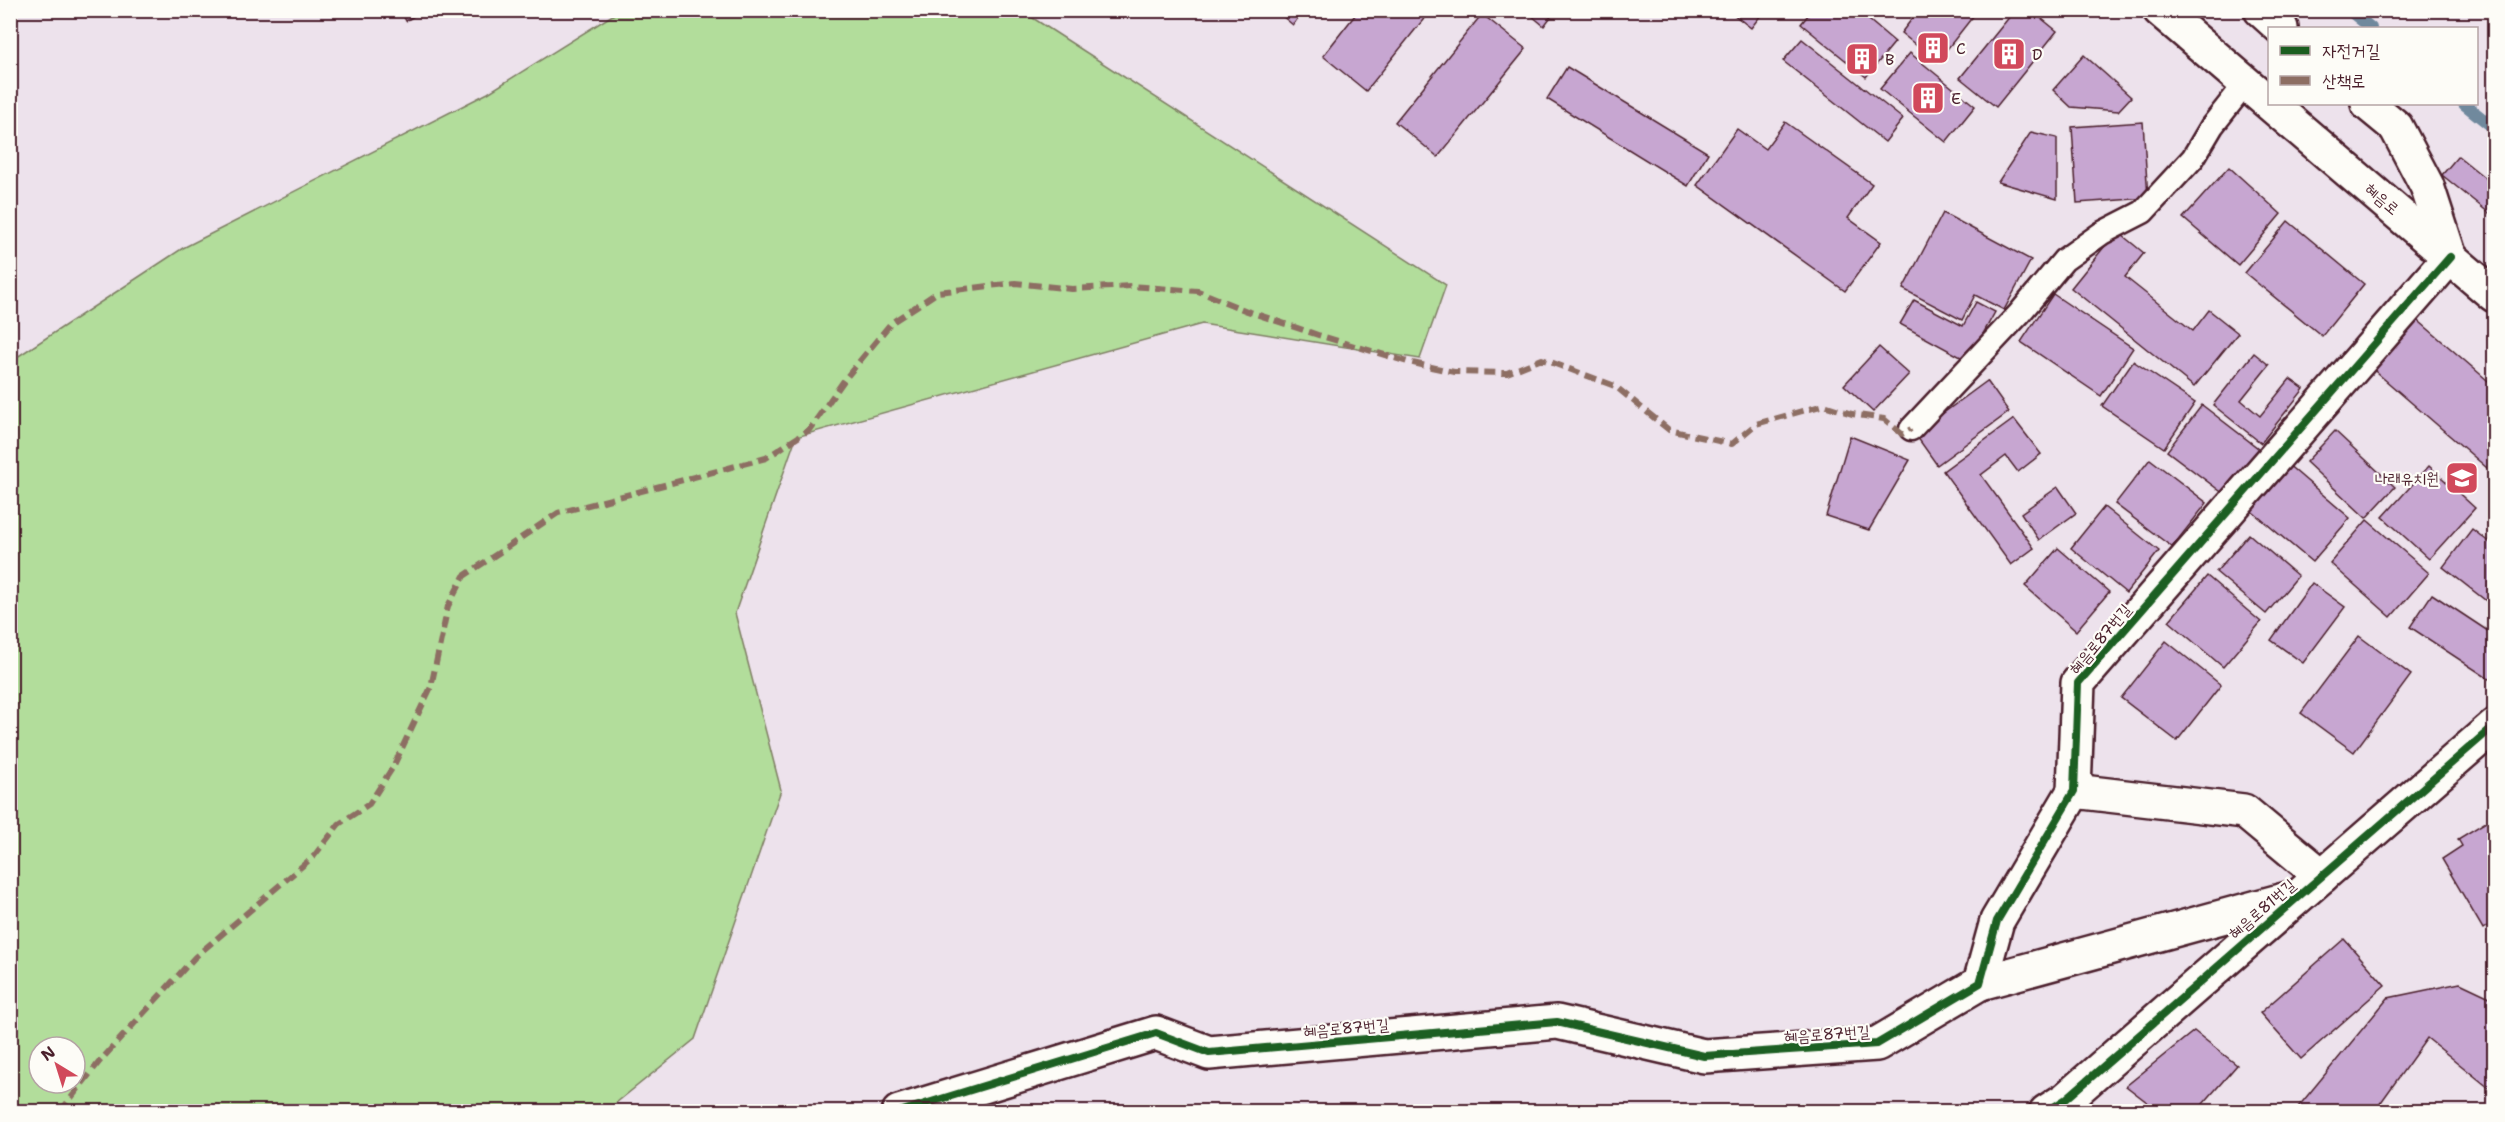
<svg xmlns="http://www.w3.org/2000/svg" width="2505" height="1122" viewBox="0 0 2505 1122" font-family="'Shantell Sans','Poor Story',sans-serif">
<style>
.green{fill:#b2dd9b;stroke:#7e7e63;stroke-width:1.5;fill-rule:evenodd}
.lines{fill:none;stroke-linecap:round;stroke-linejoin:round}
.stream{stroke:#6f899d;stroke-width:12}
.building{fill:#c7a6d1;stroke:#4a1f2b;stroke-width:1.5}
.lane-casing{stroke:#4a1f2b;stroke-width:27}
.street-casing{stroke:#4a1f2b;stroke-width:38}
.secondary-casing{stroke:#4a1f2b;stroke-width:38}
.lane{stroke:#fdfcf7;stroke-width:22}
.street{stroke:#fdfcf7;stroke-width:33}
.secondary{stroke:#fdfcf7;stroke-width:33}
.quiet{stroke:#8d6e63;stroke-width:6;stroke-dasharray:12 6;stroke-linecap:butt}
.cycleway-casing{stroke:#fdfcf7;stroke-width:11}
.cycleway{stroke:#1b5e20;stroke-width:8}
.labels{text-anchor:middle;dominant-baseline:central;stroke-width:4.5;stroke-linejoin:round;paint-order:stroke}
.poi-label{font-size:16px;fill:#4a1f2b;stroke:#fdfcf7;text-anchor:start}
.street-label{font-size:16px;fill:#4a1f2b;stroke:#fdfcf7}
</style>
<rect width="100%" height="100%" fill="#ede2ec"/>
<filter id="ink" filterUnits="userSpaceOnUse"><feTurbulence type="fractalNoise" baseFrequency=".0167" numOctaves="2"/><feDisplacementMap in="SourceGraphic" scale="12" xChannelSelector="R" yChannelSelector="G"/><feConvolveMatrix kernelMatrix="1 2 1 2 8 2 1 2 1" color-interpolation-filters="sRGB"/></filter>
<g filter="url(#ink)">
<path class="green" d="M1022 11 1446 285 1420 359 1202 324 796 437 735 613 781 790 695 1039 606 1111H11V361L183 248 488 93 619 11ZM39 1047H75V1083H39Z"/>
<g class="lines">
<g class="stream">
<path d="M2349 10 2371 28"/>
<path d="M2464 104 2494 128"/>
</g>
</g>
<g class="building">
<path d="M400 10H424L406 21Z"/>
<path d="M1275 10H1304L1293 25Z"/>
<path d="M1359 10H1431L1366 91 1323 56Z"/>
<path d="M1525 10H1556L1544 26Z"/>
<path d="M1728 10H1765L1751 28Z"/>
<path d="M1812 10H1857L1895 42 1866 77 1801 24Z"/>
<path d="M1919 10H1978L1937 62 1901 33Z"/>
<path d="M2015 10H2031L2057 31 1996 107 1960 78Z"/>
<path d="M1482 14 1526 49 1438 157 1395 122Z"/>
<path d="M1802 39 1903 119 1885 142 1783 61Z"/>
<path d="M1910 53 1975 106 1946 142 1880 89Z"/>
<path d="M2084 55 2131 97 2118 111 2071 107 2053 90Z"/>
<path d="M1567 67 1708 153 1688 186 1547 99Z"/>
<path d="M1785 122 1872 184 1848 218 1881 242 1845 291 1697 185 1737 129 1765 149Z"/>
<path d="M2143 122 2148 198 2077 203 2072 127Z"/>
<path d="M2031 132 2057 138V199L1998 182Z"/>
<path d="M2458 156 2494 185V217L2442 175Z"/>
<path d="M2229 167 2281 214 2238 265 2183 218Z"/>
<path d="M1943 213 2031 260 2004 310 1975 295 1962 320 1903 289Z"/>
<path d="M2288 221 2364 284 2322 336 2245 273Z"/>
<path d="M2117 231 2144 253 2125 277 2193 331 2209 310 2238 333 2194 387 2071 288Z"/>
<path d="M2053 294 2133 348 2101 396 2021 342Z"/>
<path d="M1914 300 1963 326 1976 302 1995 312 1968 361 1900 324Z"/>
<path d="M2413 316 2494 386V459L2487 468 2369 366Z"/>
<path d="M1879 347 1909 374 1873 412 1844 385Z"/>
<path d="M2254 353 2269 365 2241 400 2260 416 2290 379 2304 389 2261 443 2213 405Z"/>
<path d="M2133 361 2195 403 2164 448 2102 406Z"/>
<path d="M1987 381 2009 412 1937 465 1915 434Z"/>
<path d="M2202 405 2267 455 2232 500 2167 451Z"/>
<path d="M2014 419 2041 454 2018 472 2006 456 1981 475 2034 548 2011 565 1943 471Z"/>
<path d="M2335 431 2395 487 2366 518 2306 462Z"/>
<path d="M1850 436 1910 460 1869 530 1826 516Z"/>
<path d="M2150 459 2207 503 2172 547 2115 504Z"/>
<path d="M2286 463 2350 518 2312 562 2248 508Z"/>
<path d="M2429 466 2475 508 2429 559 2383 517Z"/>
<path d="M2058 487 2076 513 2039 540 2021 513Z"/>
<path d="M2104 507 2159 551 2126 593 2071 548Z"/>
<path d="M2367 520 2429 573 2391 617 2330 563Z"/>
<path d="M2472 529 2494 546V607L2443 567Z"/>
<path d="M2249 534 2298 576 2266 614 2216 572Z"/>
<path d="M2058 548 2109 592 2076 631 2025 586Z"/>
<path d="M2207 576 2261 622 2223 667 2169 621Z"/>
<path d="M2312 583 2345 607 2303 663 2271 640Z"/>
<path d="M2432 594 2494 635V678L2492 681 2410 627Z"/>
<path d="M2359 636 2411 675 2354 752 2301 713Z"/>
<path d="M2166 641 2221 685 2177 741 2121 698Z"/>
<path d="M2494 817V921L2483 929 2442 859 2462 846 2458 839Z"/>
<path d="M2344 939 2385 985 2301 1059 2260 1013Z"/>
<path d="M2460 983 2494 999V1092L2427 1038 2374 1112H2294L2388 998Z"/>
<path d="M2194 1031 2237 1065 2196 1112H2160L2126 1086Z"/>
</g>
<g class="lines">
<defs>
<path id="lane" d="M1911 429 2019 314 2064 260 2102 233 2143 212 2193 158 2212 126 2246 83"/>
<g id="street">
<path d="M2074 791 2244 811 2322 876"/>
<path d="M1980 983 2291 898"/>
<path d="M899 1112 1156 1033 1209 1053 1557 1022 1704 1056 1877 1044 1980 983 1997 921 2074 791 2078 683 2450 257"/>
<path d="M2046 1112 2066 1099 2494 726"/>
</g>
<g id="secondary">
<path d="M2160 10 2494 295"/>
<path d="M2261 10 2281 28"/>
<path d="M2368 104 2396 127 2427 186 2450 257"/>
</g>
</defs>
<use href="#lane" class="lane-casing"/>
<use href="#street" class="street-casing"/>
<use href="#secondary" class="secondary-casing"/>
<use href="#lane" class="lane"/>
<use href="#street" class="street"/>
<use href="#secondary" class="secondary"/>
<path class="quiet" d="M60 1112 100 1061 195 957 314 856 339 824 369 804 393 767 431 687 448 606 464 576 558 513 766 458 809 430 845 379 891 323 938 292 1015 283 1072 289 1131 286 1198 291 1247 311 1318 335 1408 362 1454 372 1507 373 1542 359 1615 386 1669 430 1732 444 1756 424 1824 405 1852 414 1884 419 1902 434 1911 429"/>
<defs>
<g id="cycleway">
<path d="M899 1112 1156 1033 1209 1053 1557 1022 1704 1056 1877 1044 1980 983 1997 921 2074 791 2078 683 2450 257"/>
<path d="M2046 1112 2066 1099 2494 726"/>
</g>
</defs>
<use href="#cycleway" class="cycleway-casing"/>
<use href="#cycleway" class="cycleway"/>
</g>
</g>
<defs>
<symbol id="building-square" viewBox="-11 -11 22 22"><rect x="-9" y="-9" width="18" height="18" rx="4" fill="#d1495b" stroke="#fdfcf7"/><path d="M-4-6H4V6H1V3H-1V6H-4ZM-2.5-4.3h1.7v1.8h-1.7ZM.8-4.3h1.7v1.8H.8ZM-2.5-1h1.7V.8h-1.7ZM.8-1h1.7V.8H.8Z" fill="#fff"/></symbol>
<symbol id="school-square" viewBox="-11 -11 22 22"><rect x="-9" y="-9" width="18" height="18" rx="4" fill="#d1495b" stroke="#fdfcf7"/><path d="M0-5L7-2L0 1L-7-2ZM-4 1L0 2.5L4 1V4Q0 6-4 4Z" fill="#fff"/></symbol>
</defs>
<g fill-rule="evenodd">
<use href="#building-square" x="1914" y="29" width="38" height="38"/>
<use href="#building-square" x="1990" y="35" width="38" height="38"/>
<use href="#building-square" x="1843" y="40" width="38" height="38"/>
<use href="#building-square" x="1909" y="79" width="38" height="38"/>
<use href="#school-square" x="2443" y="459" width="38" height="38"/>
</g>
<g class="labels">
<g class="poi-label">
<text x="1956" y="48">C</text>
<text x="2032" y="54">D</text>
<text x="1885" y="59">B</text>
<text x="1951" y="98">E</text>
<text x="2439" y="478" text-anchor="end">나래유치원</text>
</g>
<g class="street-label">
<text transform="translate(2382 199) rotate(40)">혜음로</text>
<text transform="translate(2100 639) rotate(-50)">혜음로87번길</text>
<text transform="translate(2262 909) rotate(-41)">혜음로81번길</text>
<text transform="translate(1346 1028) rotate(-5)">혜음로87번길</text>
<text transform="translate(1827 1034) rotate(-4)">혜음로87번길</text>
</g>
</g>
<rect width="2505" height="1122" fill="none" stroke="#fdfcf7" stroke-width="36"/>
<rect x="18" y="18" width="2469" height="1086" fill="none" stroke="#4a1f2b" stroke-width="2" filter="url(#ink)"/>
<rect x="2268" y="27" width="210" height="78" fill="#fdfcf7" stroke="#b5a4a5" stroke-width="1.5"/>
<rect x="2280" y="46" width="30" height="9" fill="#1b5e20" stroke="#b5a4a5" stroke-width="1.5"/>
<text x="2322" y="57" font-size="18" fill="#4a1f2b">자전거길</text>
<rect x="2280" y="76" width="30" height="9" fill="#8d6e63" stroke="#b5a4a5" stroke-width="1.5"/>
<text x="2322" y="87" font-size="18" fill="#4a1f2b">산책로</text>
<g transform="translate(57 1065) rotate(322)"><circle r="28" fill="#fdfcf7" stroke="#b5a4a5" stroke-width="1.5"/>
<path d="M0-4.5L10 22L0 15L-10 22Z" fill="#d1495b"/>
<text y="-9" font-size="16" font-weight="bold" text-anchor="middle" fill="#4a1f2b">N</text>
</g>
</svg>
